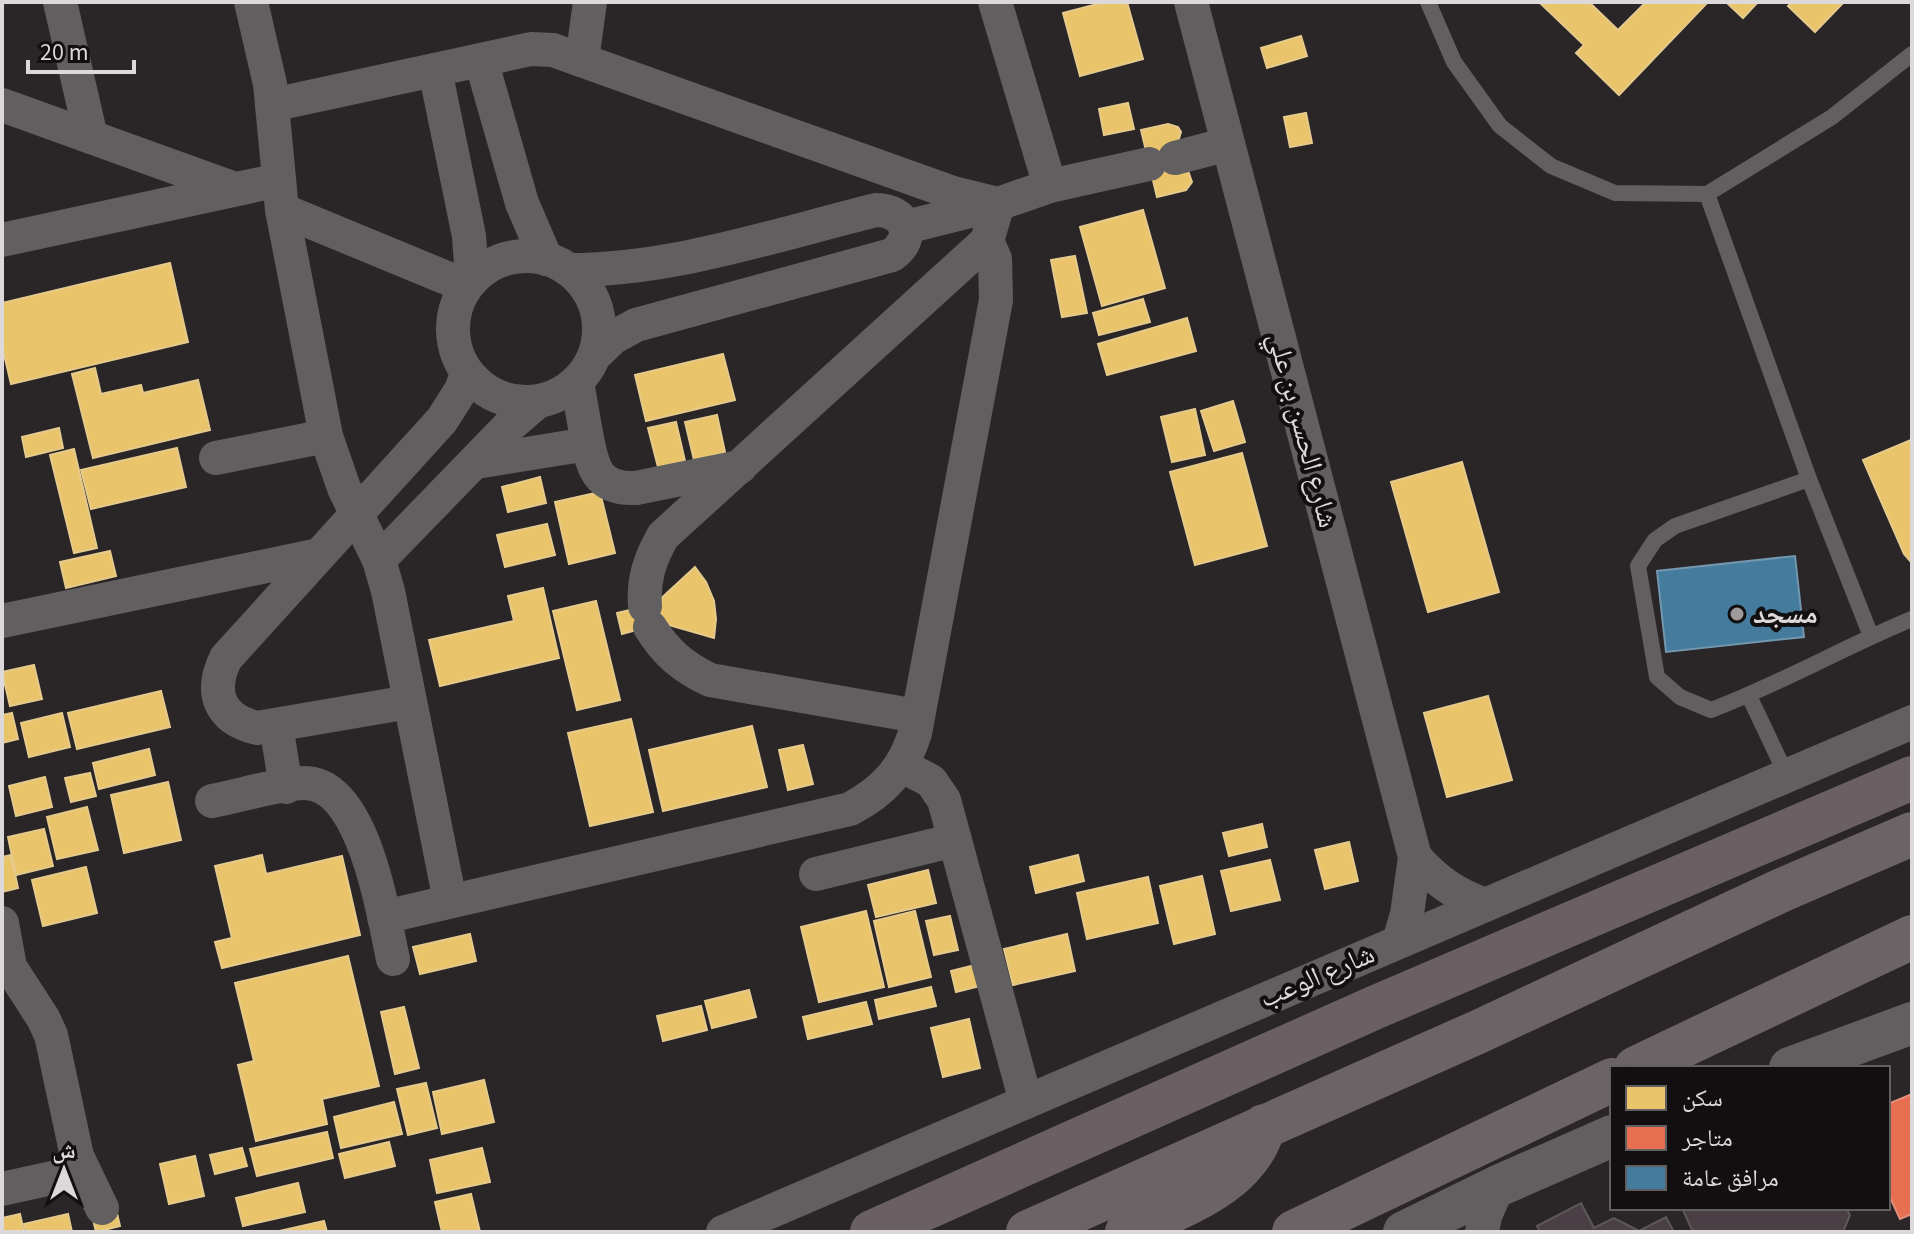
<svg xmlns="http://www.w3.org/2000/svg" width="1914" height="1234" viewBox="0 0 1914 1234" font-family="'Source Sans 3','Noto Naskh Arabic',sans-serif">
<style>
.homes{fill:#e9c46a;stroke:#e5ca8c;stroke-width:2}
.shops{fill:#e76f51;stroke:#e48e7a;stroke-width:2}
.public{fill:#457b9d;stroke:#7397af;stroke-width:2}
.building{fill:#4a3f44;stroke:#5c585a;stroke-width:2}
.lines{fill:none;stroke-linecap:round;stroke-linejoin:round}
.service{stroke:#625f60;stroke-width:16}
.minor{stroke:#625f60;stroke-width:34}
.tertiary{stroke:#625f60;stroke-width:42}
.primary{stroke:#6c6366;stroke-width:44}
.trunk{stroke:#6a6063;stroke-width:44}
.poi-dot{fill:#9e9a9c;stroke:#120f10;stroke-width:3}
.labels{text-anchor:middle;dominant-baseline:central;stroke-width:8;stroke-linejoin:round;paint-order:stroke}
.street-label{font-size:28px;fill:#ddd8da;stroke:#120f10}
.poi-label{font-size:28px;font-weight:bold;fill:#ddd8da;stroke:#120f10;text-anchor:start}
</style>
<rect width="100%" height="100%" fill="#2a2628"/>
<g class="homes">
<path d="M1105 2H1127L1143 59 1080 76 1063 13Z"/>
<path d="M1539 2H1589L1618 30 1646 2H1708L1619 95 1576 53 1584 45Z"/>
<path d="M1726 2H1758L1743 18Z"/>
<path d="M1792 2H1844L1815 32 1788 6Z"/>
<path d="M1301 36 1307 56 1267 68 1261 48Z"/>
<path d="M1128 103 1134 129 1104 135 1099 109Z"/>
<path d="M1306 113 1312 143 1290 147 1284 117Z"/>
<path d="M1168 124 1178 127 1181 132 1178 142 1192 182 1186 190 1157 197 1141 130Z"/>
<path d="M1143 210 1165 288 1102 306 1080 227Z"/>
<path d="M1075 256 1087 313 1062 317 1051 260Z"/>
<path d="M170 263 188 342 11 384 2 346V303Z"/>
<path d="M1143 299 1150 322 1099 335 1093 313Z"/>
<path d="M1187 318 1196 351 1107 375 1098 344Z"/>
<path d="M723 354 735 400 646 421 635 375Z"/>
<path d="M95 368 101 394 141 385 143 393 198 380 210 430 93 458 72 374Z"/>
<path d="M1233 401 1245 442 1214 451 1201 411Z"/>
<path d="M1195 409 1205 455 1172 462 1161 417Z"/>
<path d="M717 415 725 452 694 460 685 422Z"/>
<path d="M676 422 685 461 658 467 648 428Z"/>
<path d="M59 428 63 448 26 457 22 437Z"/>
<path d="M1911 440 1912 441V563L1904 554 1863 460Z"/>
<path d="M177 448 186 487 91 509 81 470Z"/>
<path d="M74 449 97 548 74 553 50 455Z"/>
<path d="M1242 453 1267 546 1195 565 1170 472Z"/>
<path d="M1462 462 1499 592 1428 612 1391 482Z"/>
<path d="M540 477 546 503 508 512 502 487Z"/>
<path d="M600 492 615 553 569 564 555 502Z"/>
<path d="M547 524 555 555 505 567 497 535Z"/>
<path d="M110 551 116 576 66 588 60 562Z"/>
<path d="M695 567 706 582 714 601 716 619 714 638 662 623 622 634 617 613 655 604Z"/>
<path d="M543 588 559 658 440 686 429 640 514 621 508 596Z"/>
<path d="M596 601 620 700 577 710 553 611Z"/>
<path d="M34 665 42 699 10 706 2 672Z"/>
<path d="M161 691 170 727 77 749 68 713Z"/>
<path d="M1488 696 1512 780 1447 797 1424 713Z"/>
<path d="M12 713 18 739 2 743V715Z"/>
<path d="M62 713 70 747 29 757 21 723Z"/>
<path d="M631 719 653 812 590 826 568 733Z"/>
<path d="M752 726 767 787 663 811 649 750Z"/>
<path d="M803 745 813 784 788 790 779 750Z"/>
<path d="M149 749 155 775 99 789 93 763Z"/>
<path d="M90 773 96 796 71 802 65 778Z"/>
<path d="M45 777 52 807 16 816 9 786Z"/>
<path d="M168 782 181 840 124 853 111 795Z"/>
<path d="M87 807 98 850 57 859 47 817Z"/>
<path d="M1262 824 1267 847 1229 856 1223 833Z"/>
<path d="M44 829 53 866 16 875 8 837Z"/>
<path d="M1349 842 1358 881 1325 889 1315 850Z"/>
<path d="M11 855 18 888 2 892V857Z"/>
<path d="M262 855 266 874 342 856 360 935 222 968 215 942 232 938 215 866Z"/>
<path d="M1078 855 1084 881 1036 893 1030 867Z"/>
<path d="M1270 860 1280 900 1231 911 1221 871Z"/>
<path d="M86 867 97 913 43 926 32 880Z"/>
<path d="M928 870 936 903 876 917 868 885Z"/>
<path d="M1202 876 1215 934 1174 944 1160 886Z"/>
<path d="M1148 877 1158 923 1087 939 1077 893Z"/>
<path d="M866 911 884 987 819 1002 801 927Z"/>
<path d="M915 911 931 977 889 987 874 921Z"/>
<path d="M950 916 958 950 934 955 926 921Z"/>
<path d="M470 934 476 961 420 974 413 947Z"/>
<path d="M1067 934 1075 971 1013 985 1004 949Z"/>
<path d="M348 956 379 1086 322 1099 327 1124 256 1141 238 1065 254 1061 235 983Z"/>
<path d="M983 963 988 984 956 992 951 971Z"/>
<path d="M931 987 936 1006 879 1019 875 1000Z"/>
<path d="M749 990 756 1017 712 1028 705 1001Z"/>
<path d="M866 1002 872 1024 808 1039 803 1017Z"/>
<path d="M701 1006 707 1030 663 1041 657 1016Z"/>
<path d="M404 1007 419 1068 395 1074 381 1012Z"/>
<path d="M969 1019 980 1068 943 1077 931 1028Z"/>
<path d="M484 1080 494 1122 442 1134 433 1092Z"/>
<path d="M426 1083 437 1128 408 1135 397 1089Z"/>
<path d="M394 1102 402 1134 341 1148 334 1117Z"/>
<path d="M327 1132 333 1158 257 1176 250 1149Z"/>
<path d="M389 1142 395 1166 345 1178 339 1154Z"/>
<path d="M242 1148 247 1166 215 1174 210 1155Z"/>
<path d="M482 1148 490 1182 437 1193 430 1160Z"/>
<path d="M195 1156 204 1196 169 1204 160 1164Z"/>
<path d="M298 1183 305 1212 243 1226 236 1198Z"/>
<path d="M471 1194 480 1232H442L435 1202Z"/>
<path d="M115 1205 120 1226 96 1232 91 1211Z"/>
<path d="M20 1214 24 1232H2V1218Z"/>
<path d="M68 1214 72 1232H26L24 1224Z"/>
<path d="M324 1221 327 1232H275Z"/>
</g>
<path class="shops" d="M1912 1094V1214L1900 1219 1888 1193V1104Z"/>
<path class="public" d="M1795 556 1804 637 1666 652 1657 571Z"/>
<g class="building">
<path d="M1581 1203 1594 1228 1614 1218 1639 1231 1666 1217 1674 1232H1540L1537 1226Z"/>
<path d="M1682 1208H1846L1850 1215 1843 1232H1698L1692 1230Z"/>
</g>
<g class="lines">
<g class="service">
<path d="M1428 2 1454 62 1500 126 1551 166 1615 193 1707 194 1832 117 1912 54"/>
<path d="M1707 194 1809 479 1675 526 1655 540 1638 566 1657 677 1680 697 1711 710C1780 684 1844 647 1912 619"/>
<path d="M1809 479 1871 636"/>
<path d="M1749 696 1787 776"/>
</g>
<g class="minor">
<path d="M60 2 91 137"/>
<path d="M251 2 270 84 282 210 326 436 344 488 379 560 388 591 450 901"/>
<path d="M995 2 1050 186"/>
<path d="M1191 2 1415 857 1407 914 1399 941"/>
<path d="M481 60 522 203 546 259"/>
<path d="M582 60 590 2"/>
<path d="M435 70 469 236 472 279"/>
<path d="M2 105 235 189"/>
<path d="M272 105 531 49 553 50 953 193 998 204 987 241 995 259 996 300 915 733C904 769 884 791 850 809L384 917"/>
<path d="M1175 158 1228 144"/>
<path d="M282 210 466 286"/>
<path d="M906 227 998 204 1050 186 1149 164"/>
<path d="M2 240 279 180"/>
<circle cx="526" cy="329" r="73"/>
<path d="M569 270C673 270 775 235 876 210 906 210 917 237 892 255L636 325 614 337 596 354"/>
<path d="M577 382C580 399 583 416 586 433 592 466 596 490 636 488L740 467"/>
<path d="M216 458 326 436"/>
<path d="M476 462 588 444"/>
<path d="M379 560 508 427 537 402"/>
<path d="M645 606C643 579 650 559 663 536L987 241"/>
<path d="M2 621 319 555"/>
<path d="M650 627C666 653 683 667 710 680L917 716"/>
<path d="M409 702 257 728C219 719 209 692 226 658L442 420 461 390 467 374"/>
<path d="M276 725 286 787"/>
<path d="M902 766 931 781 944 800 1026 1102"/>
<path d="M212 801C239 796 277 784 303 783 364 781 383 914 393 959"/>
<path d="M1415 857C1436 881 1455 894 1485 905"/>
<path d="M816 874 955 840"/>
<path d="M2 923 10 967 43 1018 51 1035 77 1156 102 1208"/>
<path d="M2 1189 84 1171"/>
<path d="M723 1232 1912 722"/>
<path d="M1482 1232 1485 1216 1498 1186"/>
</g>
<g class="tertiary">
<path d="M1790 1068 1912 1023"/>
<path d="M1404 1232 1498 1186 1612 1136"/>
</g>
<g class="primary">
<path d="M1636 1068 1912 937"/>
<path d="M1028 1232 1478 1032 1782 890 1912 834"/>
<path d="M1127 1232C1178 1206 1247 1187 1264 1126"/>
<path d="M1294 1232 1612 1080"/>
</g>
<path class="trunk" d="M872 1232 1376 1007 1912 778"/>
</g>
<circle class="poi-dot" cx="1737" cy="614" r="8"/>
<g class="labels">
<g class="street-label">
<text transform="translate(1303 430) rotate(75)">شارع الحسن بن علي</text>
<text transform="translate(1317 976) rotate(-23)">شارع الوعب</text>
</g>
<g class="poi-label">
<text x="1753" y="614">مسجد</text>
</g>
</g>
<rect width="1914" height="1234" fill="none" stroke="#ddd8da" stroke-width="8"/>
<rect x="1610" y="1066" width="280" height="144" fill="#120f10" stroke="#635f61" stroke-width="2"/>
<rect x="1626" y="1086" width="40" height="24" fill="#e9c46a" stroke="#635f61" stroke-width="2"/>
<text x="1682" y="1106" font-size="24" fill="#ddd8da">سكن</text>
<rect x="1626" y="1126" width="40" height="24" fill="#e76f51" stroke="#635f61" stroke-width="2"/>
<text x="1682" y="1146" font-size="24" fill="#ddd8da">متاجر</text>
<rect x="1626" y="1166" width="40" height="24" fill="#457b9d" stroke="#635f61" stroke-width="2"/>
<text x="1682" y="1186" font-size="24" fill="#ddd8da">مرافق عامة</text>
<g transform="translate(64 1170)" stroke="#120f10" stroke-width="6" paint-order="stroke">
<path d="M0-6L14 30L0 20L-14 30Z" fill="#ddd8da"/>
<text y="-12" font-size="22" font-weight="bold" text-anchor="middle" fill="#ddd8da">ش</text>
</g>
<path d="M28 60v12h106v-12" fill="none" stroke="#ddd8da" stroke-width="4"/>
<text x="40" y="60" font-size="24" fill="#ddd8da" stroke="#120f10" stroke-width="6" paint-order="stroke">20 m</text>
</svg>
